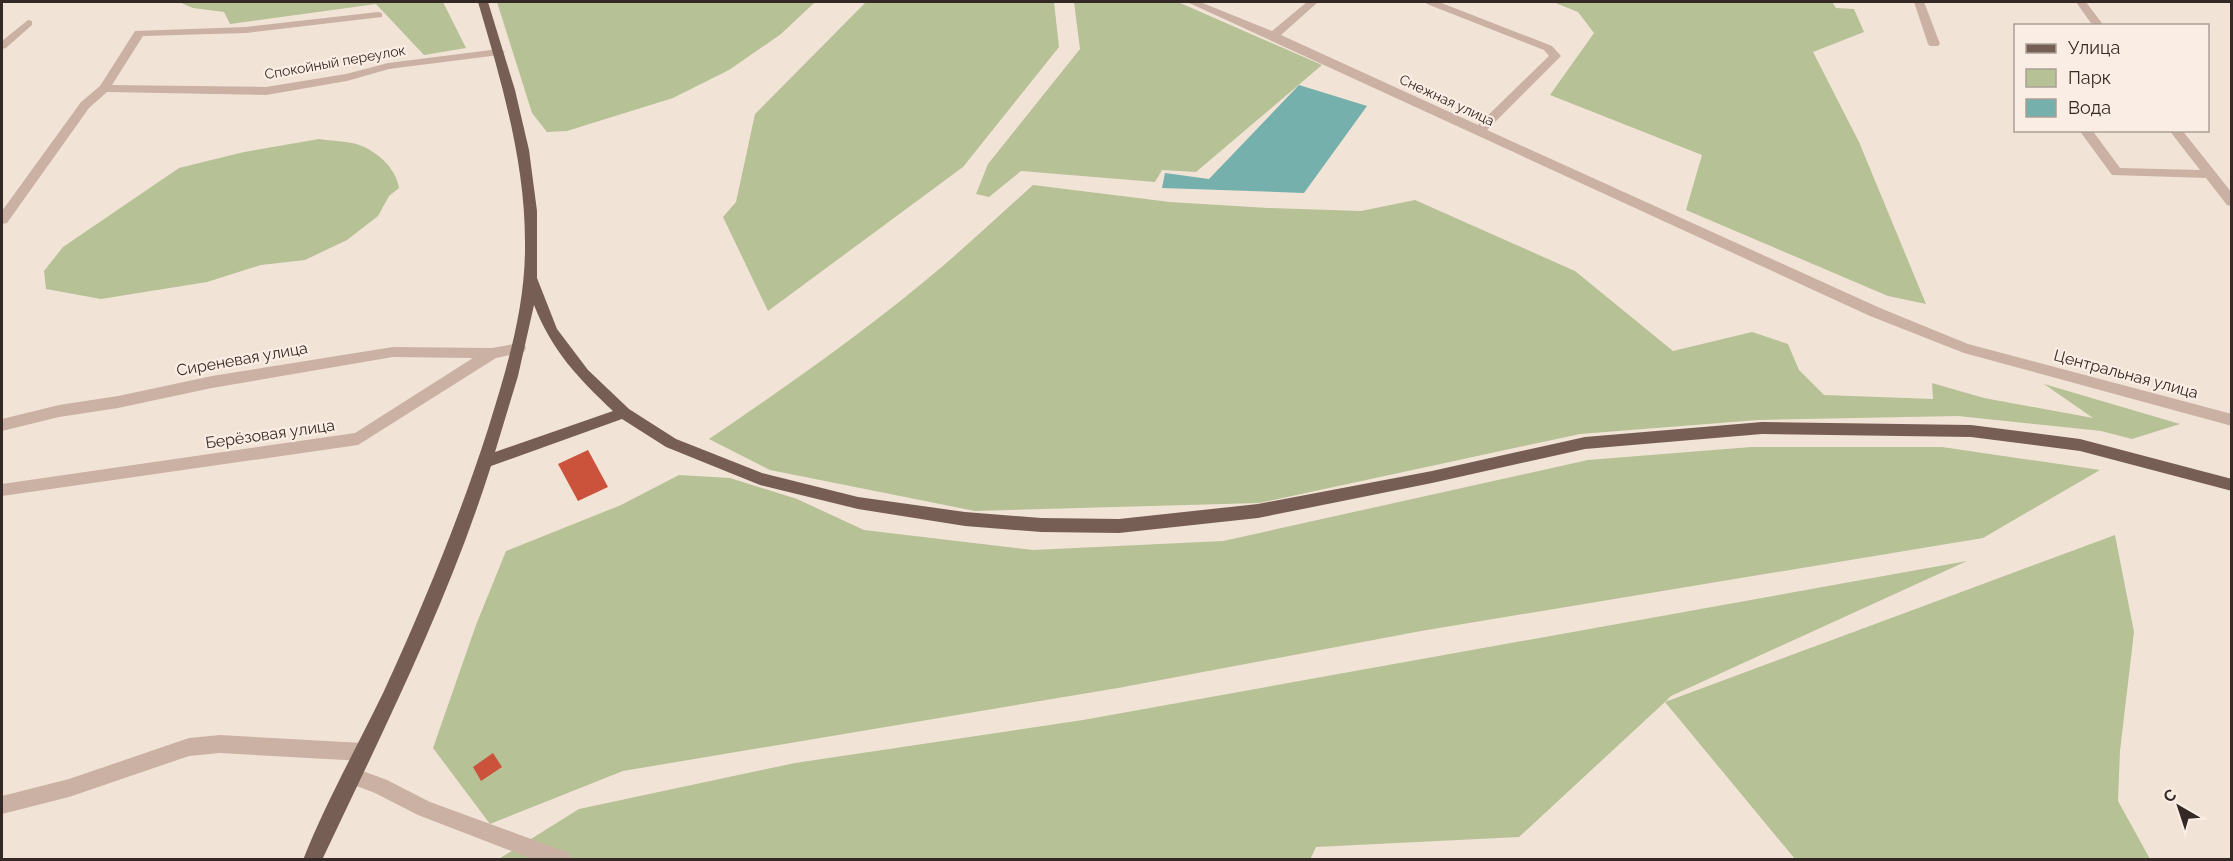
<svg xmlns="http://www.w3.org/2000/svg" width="2233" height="861" viewBox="0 0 2233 861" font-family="Raleway,sans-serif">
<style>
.green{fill:#b6c196}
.water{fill:#75b0ad}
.building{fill:#cb523b}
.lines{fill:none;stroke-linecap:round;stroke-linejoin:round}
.minor{fill:#cab1a3;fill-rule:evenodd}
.major{fill:#775e55;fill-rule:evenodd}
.labels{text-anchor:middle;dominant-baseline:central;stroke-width:4.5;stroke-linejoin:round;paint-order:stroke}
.far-street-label{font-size:14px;fill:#342925;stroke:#faede3}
.street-label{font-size:16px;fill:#342925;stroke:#faede3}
</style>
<rect width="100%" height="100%" fill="#f2e3d7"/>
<g class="green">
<path d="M179 2H443L466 48 424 55 376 4 230 24 224 12 193 8Z"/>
<path d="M497 2H811L814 3 781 34 729 70 673 98 567 131 547 132 532 113Z"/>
<path d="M866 2H1054L1059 47 963 167 768 311 723 217 736 202 755 114Z"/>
<path d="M1074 2H1178L1322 65 1196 172 1162 170 1155 182 1021 171 989 197 976 194 988 164 1080 49Z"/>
<path d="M1553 2H1832L1836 8 1854 9 1864 32 1813 52 1859 142 1926 304 1888 296 1686 210 1702 155 1550 95 1594 33 1578 12Z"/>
<path d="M319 139C332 141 350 141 362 146 380 154 396 169 399 188L389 196 378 216 347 240 305 260 261 265 207 282 101 299 46 289 44 271 63 247 179 168 244 152Z"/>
<path d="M1033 185 1170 202 1268 208 1361 211 1415 200 1575 271 1673 351 1752 332 1788 344 1799 370 1824 395 1933 399 1932 383 1984 398 2093 418 2044 384 2180 424 2132 439 2101 431 1958 416 1758 420 1580 434 1259 503 975 511 770 470 709 439C790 384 870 328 944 265 974 239 1003 212 1033 185Z"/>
<path d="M1751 447H1942L2100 470 1983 538 1421 631 1118 688 623 771 490 824 433 748 476 625 506 551 621 505 679 475 730 478 797 499 864 530 1033 550 1223 541 1588 460Z"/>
<path d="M2115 535 2134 632 2120 751 2118 801 2150 859H1795L1665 702 1519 837 1316 847 1310 860H497L579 809 795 763 1083 720 1967 561 1671 696 1665 702Z"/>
</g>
<path class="water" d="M1299 85 1367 106 1304 193 1162 188 1165 173 1209 179Z"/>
<g class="building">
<path d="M588 450 608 487 578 501 558 464Z"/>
<path d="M493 753 502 767 481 781 473 767Z"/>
</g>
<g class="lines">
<g class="minor">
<path d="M1187 2H1200L1272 31 1307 2H1318L1281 35 1478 125 1549 56 1544 50 1427 4 1426 2H1439L1552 46 1561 56 1487 130 1880 308 1968 344 2232 414V426L1964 353 1870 316Z"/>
<path d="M1914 2H1924L1940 44 1938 46H1930L1928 44Z"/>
<path d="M2076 2H2086L2104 26H2093Z"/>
<path d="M378 12 382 13V17L246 33 143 36 112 85 266 87 346 74 388 63 499 49 505 52 499 55 389 69 347 81 266 95 107 92 89 108 7 223 2 224V211L81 102 100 86 135 31 246 27Z"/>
<path d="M28 20 32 21V25L6 48 2 49V41Z"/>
<path d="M2079 130H2092L2120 168 2200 170 2169 130H2182L2232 193V206L2227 205 2206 178 2112 175Z"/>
<path d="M519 343 524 344 526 348 524 352 496 358 358 445 2 496V484L355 433 473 358 393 357 212 388 118 408 59 417 2 431V419L59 405 118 396 212 376 393 347 492 348Z"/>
<path d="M220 735 363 743 369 746 372 752 369 758 363 761 220 753 189 756 69 797 2 814V796L69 779 189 738Z"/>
<path d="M352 767 387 780 430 802 569 853 571 860H535L418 815 375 793 346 782 343 776 346 770Z"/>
</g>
<path class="major" d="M478 2H488L515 90 529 150 537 211V278L557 329 588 370 629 409 676 439 762 473 858 497 965 512 1041 518 1119 519 1258 504 1432 471 1585 437 1762 422 1971 425 2080 439 2232 479V491L2080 451 1971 437 1762 434 1585 449 1432 483 1258 518 1119 533 1041 532 965 526 858 509 760 485 666 447 622 419 491 466C448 602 383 731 322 860H303C326 802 357 747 384 691 423 606 459 519 488 429 507 368 526 306 525 242 525 160 501 80 478 2ZM534 305C552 351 578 378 613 411L495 452 518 376Z"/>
</g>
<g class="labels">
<g class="far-street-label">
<text transform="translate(335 62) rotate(-10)">Спокойный переулок</text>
<text transform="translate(1447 100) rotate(25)">Снежная улица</text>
</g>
<g class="street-label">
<text transform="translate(242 359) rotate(-10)">Сиреневая улица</text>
<text transform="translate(2126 374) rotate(15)">Центральная улица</text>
<text transform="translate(270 434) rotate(-8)">Берёзовая улица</text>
</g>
</g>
<rect width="2233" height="861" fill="none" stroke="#342925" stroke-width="6"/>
<rect x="2014" y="24" width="195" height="108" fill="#faede3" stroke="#ab9f97" stroke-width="1.5"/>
<rect x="2026" y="44" width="30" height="9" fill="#775e55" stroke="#ab9f97" stroke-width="1.5"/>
<text x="2068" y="54" font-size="18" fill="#342925">Улица</text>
<rect x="2026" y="69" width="30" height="18" fill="#b6c196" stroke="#ab9f97" stroke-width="1.5"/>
<text x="2068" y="84" font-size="18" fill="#342925">Парк</text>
<rect x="2026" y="99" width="30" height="18" fill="#75b0ad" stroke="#ab9f97" stroke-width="1.5"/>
<text x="2068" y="114" font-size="18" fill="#342925">Вода</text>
<g transform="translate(2179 807) rotate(321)" stroke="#faede3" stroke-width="4.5" paint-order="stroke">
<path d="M0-4.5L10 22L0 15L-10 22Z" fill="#342925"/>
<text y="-9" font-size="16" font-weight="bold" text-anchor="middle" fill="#342925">С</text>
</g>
</svg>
